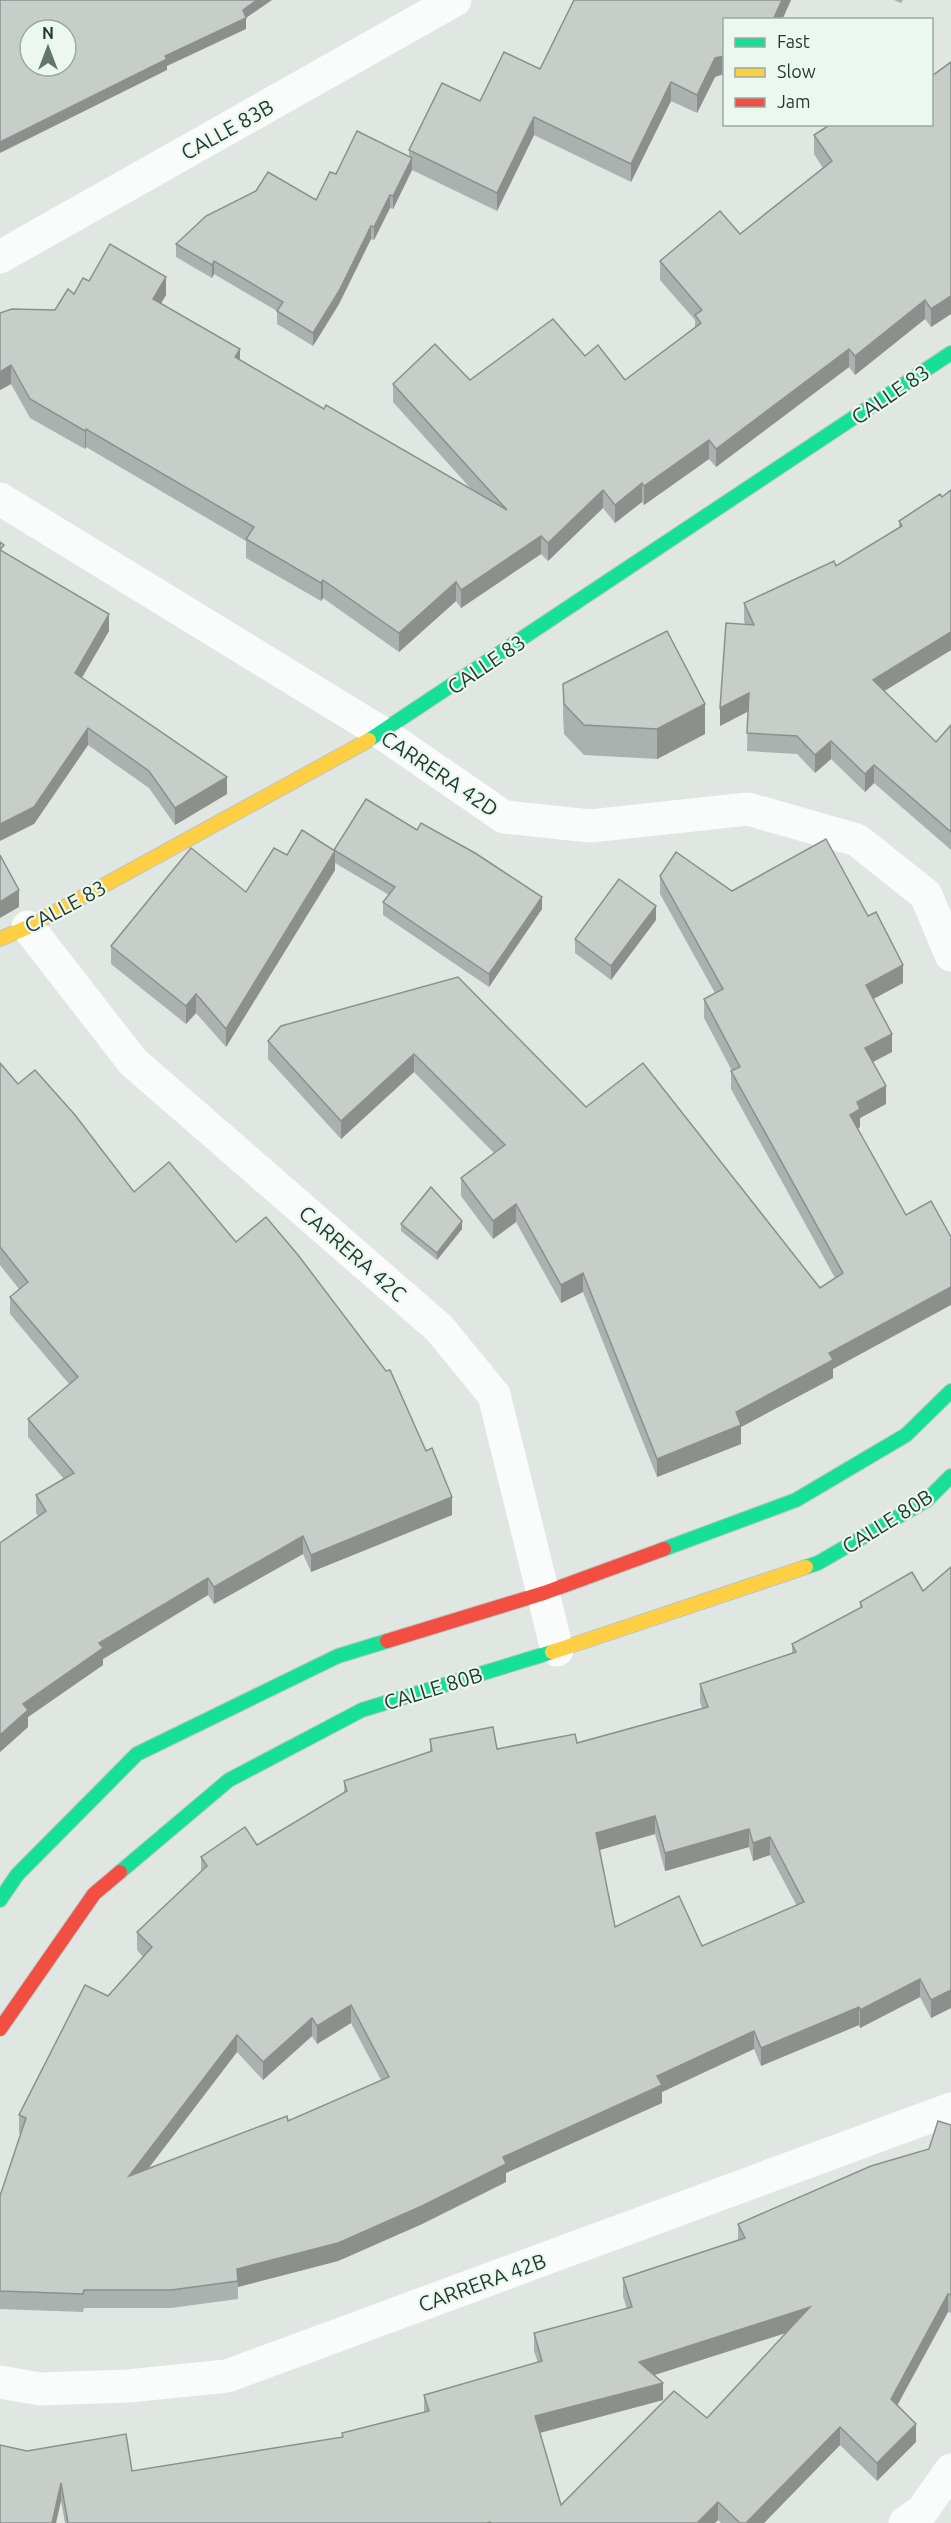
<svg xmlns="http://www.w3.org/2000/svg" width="951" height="2523" viewBox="0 0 951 2523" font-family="Ubuntu,sans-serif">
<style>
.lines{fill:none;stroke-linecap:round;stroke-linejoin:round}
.fast-casing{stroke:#bbc6c0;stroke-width:16}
.slow-casing{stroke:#bbc6c0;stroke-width:16}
.jam-casing{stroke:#bbc6c0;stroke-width:16}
.street{stroke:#fafbfb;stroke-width:33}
.fast{stroke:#16e098;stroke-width:14}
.slow{stroke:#ffcf43;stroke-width:14}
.jam{stroke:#f24e42;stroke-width:14}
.wall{fill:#abb1ae;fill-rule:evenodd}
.shaded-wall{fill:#8b908d}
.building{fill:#c7ceca;stroke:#8b908d;stroke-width:1.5;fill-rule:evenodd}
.labels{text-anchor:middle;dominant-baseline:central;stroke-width:4.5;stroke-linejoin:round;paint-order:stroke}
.street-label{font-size:21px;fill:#1d3a2e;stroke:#ecf7f0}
</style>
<rect width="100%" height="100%" fill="#e0e6e2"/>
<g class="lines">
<defs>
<g id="fast">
<path d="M369 740 951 353"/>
<path d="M664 1549 796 1500 906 1435 951 1391"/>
<path d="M806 1567 818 1563 927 1500 951 1476"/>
<path d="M120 1872 229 1780 362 1710 552 1652"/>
<path d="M0 1900 17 1875 137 1754 338 1656 387 1641"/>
</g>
<g id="slow">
<path d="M0 939 28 927 369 740"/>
<path d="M552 1652 806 1567"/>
</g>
<g id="jam">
<path d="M387 1641 544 1593 664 1549"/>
<path d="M0 2029 94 1894 120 1872"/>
</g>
</defs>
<use href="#fast" class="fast-casing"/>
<use href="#slow" class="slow-casing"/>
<use href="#jam" class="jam-casing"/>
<g class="street">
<path d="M0 257 455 0"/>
<path d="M0 499 382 733 504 817 590 826 748 809 857 840 926 895 951 955"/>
<path d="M28 927 133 1062 439 1328 494 1395 557 1650"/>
<path d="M0 2382 40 2389 128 2386 227 2376 951 2109"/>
<path d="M905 2523 922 2511 951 2470"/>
</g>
<use href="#fast" class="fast"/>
<use href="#slow" class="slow"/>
<use href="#jam" class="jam"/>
</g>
<g class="wall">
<path d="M574 0H791L782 20 715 77 697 113 671 101 631 182 534 135 497 211 412 170 393 209 390 208 374 240 371 239 339 304 313 346 277 324V311L214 274 212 278 176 257V244L316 200 336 174 409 156V150L480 101 540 69Z"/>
<path d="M894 0H903L901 3Z"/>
<path d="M951 62V314L931 327 925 319 855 375 849 367 716 467 709 459 644 505 642 502 615 523 603 508 548 561 541 554 461 608 456 601 399 652 323 598 321 601 246 558V541L86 447 85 449 30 418 11 384 0 390V313L55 310 89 281 166 295 161 303 240 360 324 409 472 490 393 402V384L470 380 585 356 625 380 695 327V320L660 280V261L740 234 823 168 814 154V135L932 124Z"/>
<path d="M951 490V650L884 691 936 742 951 725V850L874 783 865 792 831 759 815 773 797 754 747 751 748 711 720 726 745 624 744 621V603L836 566 899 528V521L942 497Z"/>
<path d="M4 552 109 631 82 678 227 794 175 825 149 788 88 745 34 824Z"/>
<path d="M563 684 705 734 657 759 584 755 564 734 563 714Z"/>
<path d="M334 850 542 909 489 987 383 915V902L389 895 335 863V870L226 1047 196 1013 186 1024 111 964V946L246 892 287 855Z"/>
<path d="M660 876 732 891 903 983 873 999 892 1052 873 1062 886 1104 860 1118V1127L858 1129 833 1369V1378L741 1427V1444L657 1477 583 1292 561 1303 516 1222 493 1239 461 1196V1178L494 1153 414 1072 341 1139 268 1059V1041L458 977 586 1107 820 1288 835 1278 731 1089V1071H732L704 1018V999L715 993 660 894Z"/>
<path d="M656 920 611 980 575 953V939Z"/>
<path d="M0 1063 18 1084 134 1192 452 1515 311 1572 303 1554 214 1604 208 1595 103 1659V1665L28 1717V1727L0 1752 38 1516 36 1513V1495L64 1479 28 1437V1419L69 1384 10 1314V1297L19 1289 0 1265Z"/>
<path d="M401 1224 462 1229 437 1260 401 1231Z"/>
<path d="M951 1567V2008L931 2018 920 1997 860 2028 859 2025 761 2066 754 2049 662 2092V2103L506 2173V2182L422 2224 338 2261 238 2287V2299L171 2308H84L83 2312 0 2309V2196L21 2134 19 2133V2115L108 1996 143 1957 137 1950V1932L201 1871V1857L257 1845 344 1793V1781L430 1752V1739L497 1749 577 1743 702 1708 700 1702V1684L792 1653V1644L860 1608V1602L923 1591ZM655 1834 665 1871 749 1847 753 1861 770 1855 797 1906 702 1946 615 1927 599 1850ZM351 2023 381 2080 288 2121 148 2168 237 2052 263 2080 312 2036 317 2044Z"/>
<path d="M951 2125V2313L948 2312 897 2405 916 2442 877 2481 840 2445 764 2523H721L718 2520 715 2523H65L61 2501 27 2451 132 2471 342 2437V2433L424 2412V2395L538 2363 534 2351V2333L627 2309 623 2296V2278L738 2240V2224L929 2149ZM786 2333 707 2418 561 2505 540 2433 663 2400 654 2375Z"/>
</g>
<g class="shaded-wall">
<path d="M257 0H272L246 18V29L167 66V70L0 153V142L165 56 243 10Z"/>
<path d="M782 0H791L782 20H773Z"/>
<path d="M724 56V74L715 77 697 113V95L715 58Z"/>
<path d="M671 82V101L631 182V164Z"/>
<path d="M534 117V135L497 211V193Z"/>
<path d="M412 158V170L393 209V196Z"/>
<path d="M390 195V208L374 240V227Z"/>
<path d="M371 226V239L339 304 313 346V333Z"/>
<path d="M214 261V274L212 278V265Z"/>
<path d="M166 277V295L153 317V299Z"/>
<path d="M951 296V314L931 327V309Z"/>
<path d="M925 300V319L855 375V356Z"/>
<path d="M240 349V368L235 357Z"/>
<path d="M849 349V367L716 467V449Z"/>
<path d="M11 365V384L0 390V372Z"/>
<path d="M86 429V447L85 449V431Z"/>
<path d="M709 440V459L644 505V486Z"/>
<path d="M642 483V502L615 523V505Z"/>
<path d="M603 490V508L548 561V543Z"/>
<path d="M541 536V554L461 608V590Z"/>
<path d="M323 580V598L321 601V583Z"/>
<path d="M456 582V601L399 652V633Z"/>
<path d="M109 614V631L75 689V673Z"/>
<path d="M951 632V650L873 698V680Z"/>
<path d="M749 693V711L720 726V708Z"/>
<path d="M705 704V734L657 759V729Z"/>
<path d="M88 728V745L34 824 0 841V824Z"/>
<path d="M831 741V759L815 773V755Z"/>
<path d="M874 765V783L865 792V774Z"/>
<path d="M227 777V794L175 825V808Z"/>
<path d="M335 851V870L226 1047V1029Z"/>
<path d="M19 890V907L0 918V902Z"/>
<path d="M542 897V909L489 987V974Z"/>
<path d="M656 906V920L611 980V966Z"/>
<path d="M903 965V983L866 1003V985Z"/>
<path d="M196 994V1013L186 1024V1006Z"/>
<path d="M892 1034V1052L865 1066V1048Z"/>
<path d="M414 1054V1072L341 1139V1121Z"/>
<path d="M886 1086V1104L860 1118V1127L850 1133V1115L857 1102Z"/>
<path d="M516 1204V1222L493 1239V1221Z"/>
<path d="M462 1221V1229L437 1260V1253Z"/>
<path d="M583 1273V1292L561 1303V1285Z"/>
<path d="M951 1287V1305L833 1369V1378L741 1427V1444L657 1477V1459L829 1353Z"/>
<path d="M452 1497V1515L311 1572V1555Z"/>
<path d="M303 1536V1554L214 1604V1587Z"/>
<path d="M208 1578V1595L103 1659V1665L28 1717V1727L0 1752V1735L23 1704 99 1643Z"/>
<path d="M655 1816V1834L596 1851V1833Z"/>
<path d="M749 1829V1847L665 1871V1853Z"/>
<path d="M770 1837V1855L753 1861V1843Z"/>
<path d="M920 1979V1997L860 2028V2010Z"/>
<path d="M951 1990V2008L931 2018V2000Z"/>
<path d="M351 2005V2023L317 2044V2026Z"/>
<path d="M859 2007V2025L761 2066V2048Z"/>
<path d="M312 2018V2036L263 2080V2062Z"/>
<path d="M754 2031V2049L662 2092V2103L506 2173V2182L422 2224 338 2261 238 2287 237 2269 503 2157 657 2076Z"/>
<path d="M237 2035V2052L129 2194V2176Z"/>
<path d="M948 2294V2312L891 2417V2399Z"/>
<path d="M810 2307V2325L639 2380V2362Z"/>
<path d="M663 2383V2400L535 2434V2416Z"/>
<path d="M916 2424V2442L877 2481V2463Z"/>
<path d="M840 2427V2445L764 2523H746Z"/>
<path d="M61 2483V2501L56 2523H52Z"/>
<path d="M718 2502V2520L715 2523H697Z"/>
</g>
<g class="building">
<path d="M0 0H257L243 10 246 18 165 56 167 59 0 142ZM30 30H66V66H30Z"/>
<path d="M574 0H782L773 20H724V56L715 58 697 95 671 82 631 164 534 117 497 193 409 150 442 83 480 101 504 52 540 69Z"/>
<path d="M951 62V296L931 309 925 300 855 356 849 349 716 449 709 440 644 486 642 483 615 505 603 490 548 543 541 536 461 590 456 582 399 633 323 580 321 583 246 539 254 527 86 429 85 431 30 399 11 365 0 372V313L12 309 55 310 68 289 74 294 83 278 89 281 110 244 166 277 153 299 240 349 235 357 324 409 326 405 507 510 393 384 435 344 470 380 553 319 585 356 598 345 625 380 701 323 695 315 702 310 660 261 720 211 740 234 832 161 814 135 831 124H932V76Z"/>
<path d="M357 131 412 158 393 196 390 195 374 227 371 226 339 291 313 333 277 311 283 302 214 261 212 265 176 244 206 216 256 191 268 172 316 200 330 172 336 174Z"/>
<path d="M951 490V632L873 680 936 742 951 725V832L874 765 865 774 831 741 815 755 797 736 747 733 749 693 720 708 726 623 754 625 744 603 834 561 836 566 902 526 899 521 940 494 942 497Z"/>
<path d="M0 542 4 545 0 550 109 614 75 673 227 777 175 808 149 771 88 728 34 807 0 824Z"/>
<path d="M667 631 705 704 657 729 584 725 564 704 563 684Z"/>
<path d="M366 799 417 830 421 823 475 853 542 897 489 974 383 902 395 887 334 850Z"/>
<path d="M302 830 335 851 226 1029 196 994 186 1006 111 946 191 848 246 892 274 848 287 855Z"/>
<path d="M826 839 868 916 876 912 903 965 866 985 892 1034 865 1048 886 1086 857 1102 860 1109 850 1115 906 1215 931 1201 951 1237V1287L829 1353 833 1360 736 1412 741 1425 657 1459 583 1273 561 1285 516 1204 493 1221 461 1178 505 1145 414 1054 341 1121 268 1041 281 1026 458 977 586 1107 643 1063 820 1288 843 1273 731 1071 740 1067 704 999 723 989 660 876 676 852 732 891Z"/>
<path d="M0 855 19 890 0 902Z"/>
<path d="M619 879 656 906 611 966 575 939Z"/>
<path d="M0 1063 18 1084 35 1070 75 1115 134 1192 169 1162 236 1242 266 1217 298 1255 386 1371 390 1370 426 1451 432 1448 452 1497 311 1555 303 1536 214 1587 208 1578 99 1643 103 1648 23 1704 28 1710 0 1735V1543L46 1511 36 1495 74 1473 28 1419 78 1377 10 1297 28 1282 0 1247Z"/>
<path d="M431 1187 462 1221 437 1253 401 1224Z"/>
<path d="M951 1567V1990L931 2000 920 1979 860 2010 859 2007 761 2048 754 2031 657 2076 662 2085 503 2157 506 2164 422 2206 338 2243 237 2269 238 2281 171 2290H84L83 2294 0 2291V2196L26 2118 19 2115 85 1985 108 1996 152 1947 137 1932 207 1866 201 1857 245 1827 257 1845 347 1791 344 1781 432 1751 430 1739 493 1727 497 1749 575 1734 577 1743 708 1707 700 1684 796 1652 792 1644 862 1607 860 1602 912 1572 923 1591ZM655 1816 665 1853 749 1829 753 1843 770 1837 804 1902 702 1946 679 1896 615 1927 596 1833ZM351 2005 389 2077 288 2121 287 2116 129 2176 237 2035 263 2062 312 2018 317 2026Z"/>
<path d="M938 2121 951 2125V2295L948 2294 891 2399 916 2424 877 2463 840 2427 746 2523H740L718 2502 697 2523H489L491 2522 486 2523H68L61 2483 52 2523H0V2445L27 2451 126 2434 132 2471 343 2437 342 2433 429 2411 424 2395 542 2361 534 2333 632 2307 623 2278 745 2238 738 2224 871 2166 929 2149ZM810 2307 707 2418 674 2391 561 2505 535 2416 663 2383 639 2362Z"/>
</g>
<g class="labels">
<g class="street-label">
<text transform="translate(227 129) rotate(-29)">CALLE 83B</text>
<text transform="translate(890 394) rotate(-34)">CALLE 83</text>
<text transform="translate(486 664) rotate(-34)">CALLE 83</text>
<text transform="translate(440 773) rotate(34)">CARRERA 42D</text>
<text transform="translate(65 906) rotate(-28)">CALLE 83</text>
<text transform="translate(353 1253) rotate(41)">CARRERA 42C</text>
<text transform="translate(887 1521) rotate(-32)">CALLE 80B</text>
<text transform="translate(433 1688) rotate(-17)">CALLE 80B</text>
<text transform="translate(482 2282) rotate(-20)">CARRERA 42B</text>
</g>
</g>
<rect x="723" y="18" width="210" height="108" fill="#ecf7f0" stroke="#99aba2" stroke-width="1.5"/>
<rect x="735" y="38" width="30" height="9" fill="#16e098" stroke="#99aba2" stroke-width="1.5"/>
<text x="777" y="48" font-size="18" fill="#1d3a2e">Fast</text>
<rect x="735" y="68" width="30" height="9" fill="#ffcf43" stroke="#99aba2" stroke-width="1.5"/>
<text x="777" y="78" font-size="18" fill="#1d3a2e">Slow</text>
<rect x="735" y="98" width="30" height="9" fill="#f24e42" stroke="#99aba2" stroke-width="1.5"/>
<text x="777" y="108" font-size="18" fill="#1d3a2e">Jam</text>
<g transform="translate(48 48)"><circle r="28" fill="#ecf7f0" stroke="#99aba2" stroke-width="1.5"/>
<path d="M0-4.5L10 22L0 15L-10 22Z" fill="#61766d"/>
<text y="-9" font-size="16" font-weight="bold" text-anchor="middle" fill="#1d3a2e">N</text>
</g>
</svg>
